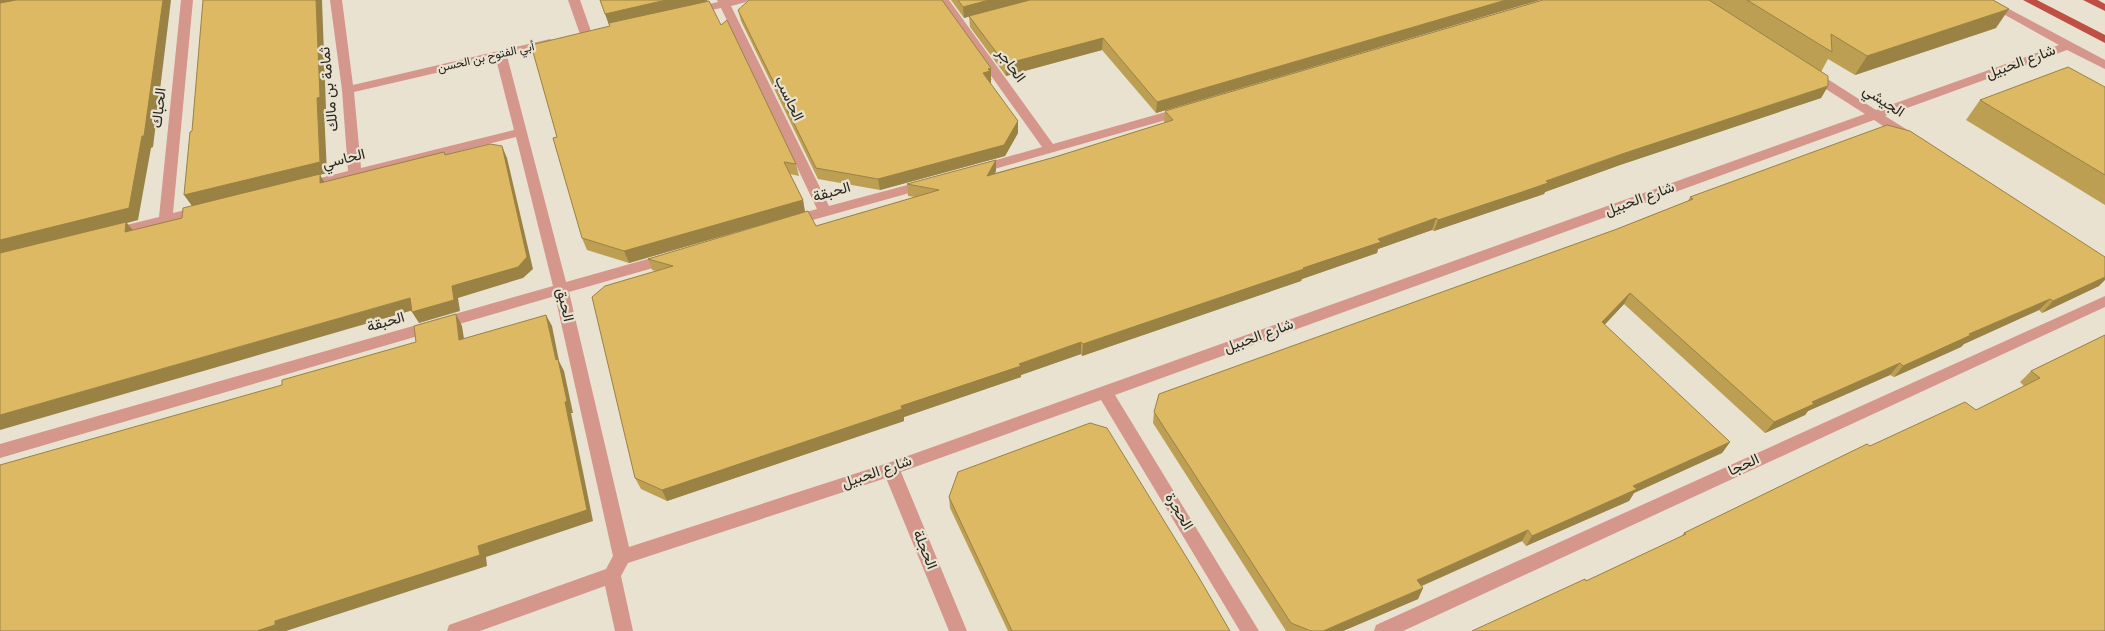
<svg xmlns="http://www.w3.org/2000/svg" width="2105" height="631" viewBox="0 0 2105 631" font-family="Overpass,Vazirmatn,sans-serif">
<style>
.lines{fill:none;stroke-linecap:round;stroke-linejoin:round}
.minor{fill:#d5968c;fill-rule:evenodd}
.major{fill:#bf4f42;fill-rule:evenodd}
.wall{fill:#bd9f54}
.shaded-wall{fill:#9a8245}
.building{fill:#dcb962;stroke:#9a8245}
.labels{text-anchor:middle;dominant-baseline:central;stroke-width:4.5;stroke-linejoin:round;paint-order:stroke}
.far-street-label{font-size:12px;fill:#29261f;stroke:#e9e2d0}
.street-label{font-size:15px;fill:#29261f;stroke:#e9e2d0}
</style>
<rect width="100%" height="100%" fill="#e9e2d0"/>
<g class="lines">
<g class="minor">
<path d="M181 0H193L173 213 201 206 206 208 208 211 206 214 201 216 111 238 106 236 104 233 106 230 159 217Z"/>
<path d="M330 0H342L353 85 550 39 554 41 556 43 554 45 507 56 566 282 669 253 674 254 676 258 674 262 569 292 629 547 888 463 1865 114 1807 77 1805 74 1807 71H1815L1876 110 2059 45 1978 0H1992L2105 60V69L2067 50 1885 116 1914 134 1915 137 1914 140H1904L1874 120 1115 395 1259 631H1240L1101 400 901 472 967 631H949L886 478 628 563 621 576 633 631H615L605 586 480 631H447L449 625 606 569 613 556 555 296 0 458V444L553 286 516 137 306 190 301 189 299 186 301 183 348 171 342 90ZM496 59 514 130 361 168 354 92Z"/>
<path d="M568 0H580L592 34 590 36 586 37 580 34Z"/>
<path d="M717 0H748L746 2 731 6 829 206 926 180 931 181 933 184 931 187 791 226 786 224 784 221 786 218 817 209 721 8 692 14 686 11 688 9 718 2Z"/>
<path d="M937 0H949L1053 144 1183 107 1189 111 1187 114 977 174 972 173 970 170 972 167 1042 147Z"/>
<path d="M2105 296V307L1403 631H1374L1376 625Z"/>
</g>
<g class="major">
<path d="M2023 0H2037L2105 35V43Z"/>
<path d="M2083 0H2098L2105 4V11Z"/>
</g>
</g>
<g class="wall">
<path d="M600 0 707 1 796 164 799 176 790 174 803 200 805 212 629 263 587 250 582 238 557 137 610 26Z"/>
<path d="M951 0H1540L1156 113 1102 50 1006 76 970 27 969 16 964 18Z"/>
<path d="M1543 0H1993L1996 28 1855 75 1828 59 1821 72 1828 86 1821 98 1620 165 1545 192 1544 194 1514 204 1434 231 1432 230 1378 249 1377 253 1302 279 1301 281 1082 356 1081 354 1021 375V377L904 417V421L667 501 641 489 635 478 656 271 652 270 648 259 816 226 915 197 908 196 907 184 996 171 995 173 1055 157 1164 123 1165 111Z"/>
<path d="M738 10 992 79 991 80 990 83 1018 133 1005 156 880 190 818 179 741 21Z"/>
<path d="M2105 87V205L1966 120 1980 100Z"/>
<path d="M1690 197 2099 286 2042 313 2039 310 1964 344 1961 347 1894 377 1890 375 1808 411 1805 415 1765 433 1624 304 1604 325 1730 442 1722 453 1634 493 1629 501 1526 546 1522 541 1422 586 1423 588 1418 599 1343 631H1286L1153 423 1154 412 1688 201Z"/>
<path d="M2105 335V631L1586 581 1681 537 1684 533 1870 446 1976 410 2024 386 2020 382 2031 371Z"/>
<path d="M949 497 1230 631H1008L950 508Z"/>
</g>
<g class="shaded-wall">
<path d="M0 0H30L0 6Z"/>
<path d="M163 0H171L153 147 151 148 138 220 127 223 136 234 0 254V240Z"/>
<path d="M316 0H322L326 109H324L327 173 320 175 327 186 192 206 184 195Z"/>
<path d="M666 0H707L708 2 609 25 605 14Z"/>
<path d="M989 0H1033L964 18 963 7Z"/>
<path d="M1506 0H1540L1156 113 1157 102Z"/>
<path d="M2009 9 1996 28 1855 75 1867 56Z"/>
<path d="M1103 38 1102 50 1006 76 1005 64Z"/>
<path d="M991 68V83L984 85 983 73 988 69Z"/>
<path d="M1828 86 1821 98 1620 165 1545 192 1544 194 1434 231 1438 220 1625 153Z"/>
<path d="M1018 121V133L1005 156 880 190 878 179Z"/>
<path d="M502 146 507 158 533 269 523 278 458 298 460 311 419 323 412 312 452 286Z"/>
<path d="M996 160V171L987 188V176Z"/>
<path d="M803 200 805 212 629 263 624 251Z"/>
<path d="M1436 218 1432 230 1378 249 1377 253 1302 279 1301 281 1082 356 1083 344 1303 268 1378 239Z"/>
<path d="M2105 277V280L2099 286 2042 313 2053 301Z"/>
<path d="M1630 293 1624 304 1596 334 1602 322Z"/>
<path d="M410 298 417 309 0 430V415Z"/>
<path d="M2050 299 2039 310 1964 344 1961 347 1894 377 1903 366 1969 334Z"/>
<path d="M456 314 462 326 466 352 459 340Z"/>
<path d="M546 315 552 326 559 361 564 371 573 413H571L593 521 486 557 487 566 286 631H257L275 621 478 546 556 360Z"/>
<path d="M1081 342V354L1021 375V377L904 417V421L667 501 662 490Z"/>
<path d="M1900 363 1890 375 1808 411 1805 415 1765 433 1774 422 1812 402Z"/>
<path d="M1730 442 1722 453 1634 493 1629 501 1526 546 1532 536 1633 486Z"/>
<path d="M1528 530 1522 541 1412 590 1417 580Z"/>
<path d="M1423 588 1418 599 1343 631H1323Z"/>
</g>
<g class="building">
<path d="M16 0H163L144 136H142L129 208 0 240V3Z"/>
<path d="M203 0H316L320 97 317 98 320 162 184 195 190 132 192 131Z"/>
<path d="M600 0H666L605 14Z"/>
<path d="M749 0H942L991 68 988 69 990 71 983 73 1018 121 1004 145 878 179 816 168 738 10Z"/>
<path d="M958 0H989L963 7Z"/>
<path d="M1030 0H1506L1157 102 1103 38 1005 64 969 16Z"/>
<path d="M1543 0H1709L1828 76V86L1625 153 1546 181 1548 183 1519 193 1438 220 1436 218 1378 239 1381 242 1303 268 1304 269 1083 344 1081 342 1019 364 1021 366 901 406 902 409 662 490 635 478 592 297 605 286 673 266 648 259 808 211 816 226 939 190 907 184 996 160 987 176 1055 157 1173 120 1165 111Z"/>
<path d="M1747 0H1993L2009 9 1867 56 1831 34 1832 52Z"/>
<path d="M709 1 721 25 727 20 796 164 784 162 803 200 624 251 582 238 553 138 557 137 531 45 610 26 609 23Z"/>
<path d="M2068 67 2105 87V175L1980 100Z"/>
<path d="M1887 125 1910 131 2105 257V277L2053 301 2050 299 1969 334 1971 335 1903 366 1900 363 1812 402 1814 404 1774 422 1630 293 1602 322 1730 442 1633 486 1637 489 1532 536 1528 530 1417 580 1423 588 1323 631H1311L1291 623 1154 412 1159 394 1617 229 1693 199 1690 197Z"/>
<path d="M490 144 502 146 527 257 518 267 452 286 454 300 412 312 410 298 0 415V253L126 222 125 232 182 218 183 208 320 174V183L444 152 445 155Z"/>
<path d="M456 314 459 340 546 315 556 360 558 359 567 401 565 402 587 510 478 546 480 555 275 621V625L257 631H0V465L282 385V380L416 342 414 326Z"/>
<path d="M2105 335V631H1472L1585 579 1586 581 1686 534 1684 533 1867 444 1870 446 1965 402 1976 410 2040 378 2031 371Z"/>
<path d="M1090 423 1107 428 1198 576 1230 631H1012L949 497 958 472Z"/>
</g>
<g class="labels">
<g class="far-street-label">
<text transform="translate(486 58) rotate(-13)">أبي الفتوح بن الحسن</text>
</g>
<g class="street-label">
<text transform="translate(2021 63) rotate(-20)">شارع الحبيل</text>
<text transform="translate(1010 66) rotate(54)">الحاجر</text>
<text transform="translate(330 89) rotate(-96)">ثمامة بن مالك</text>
<text transform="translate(788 99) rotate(64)">الحاسب</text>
<text transform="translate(1883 102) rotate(33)">الجيشي</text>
<text transform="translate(160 108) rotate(-84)">الحباك</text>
<text transform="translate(344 160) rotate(-14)">الحاسي</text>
<text transform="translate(832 193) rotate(-16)">الحبقة</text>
<text transform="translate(1640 200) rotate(-20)">شارع الحبيل</text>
<text transform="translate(564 305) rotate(77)">الحبق</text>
<text transform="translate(386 323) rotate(-16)">الحبقة</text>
<text transform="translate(1259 337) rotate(-20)">شارع الحبيل</text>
<text transform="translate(1744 466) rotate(-25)">الحجا</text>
<text transform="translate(877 473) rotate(-19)">شارع الحبيل</text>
<text transform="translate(1178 512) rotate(59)">الحجرة</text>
<text transform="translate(924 550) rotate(68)">الحجلة</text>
</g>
</g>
</svg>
